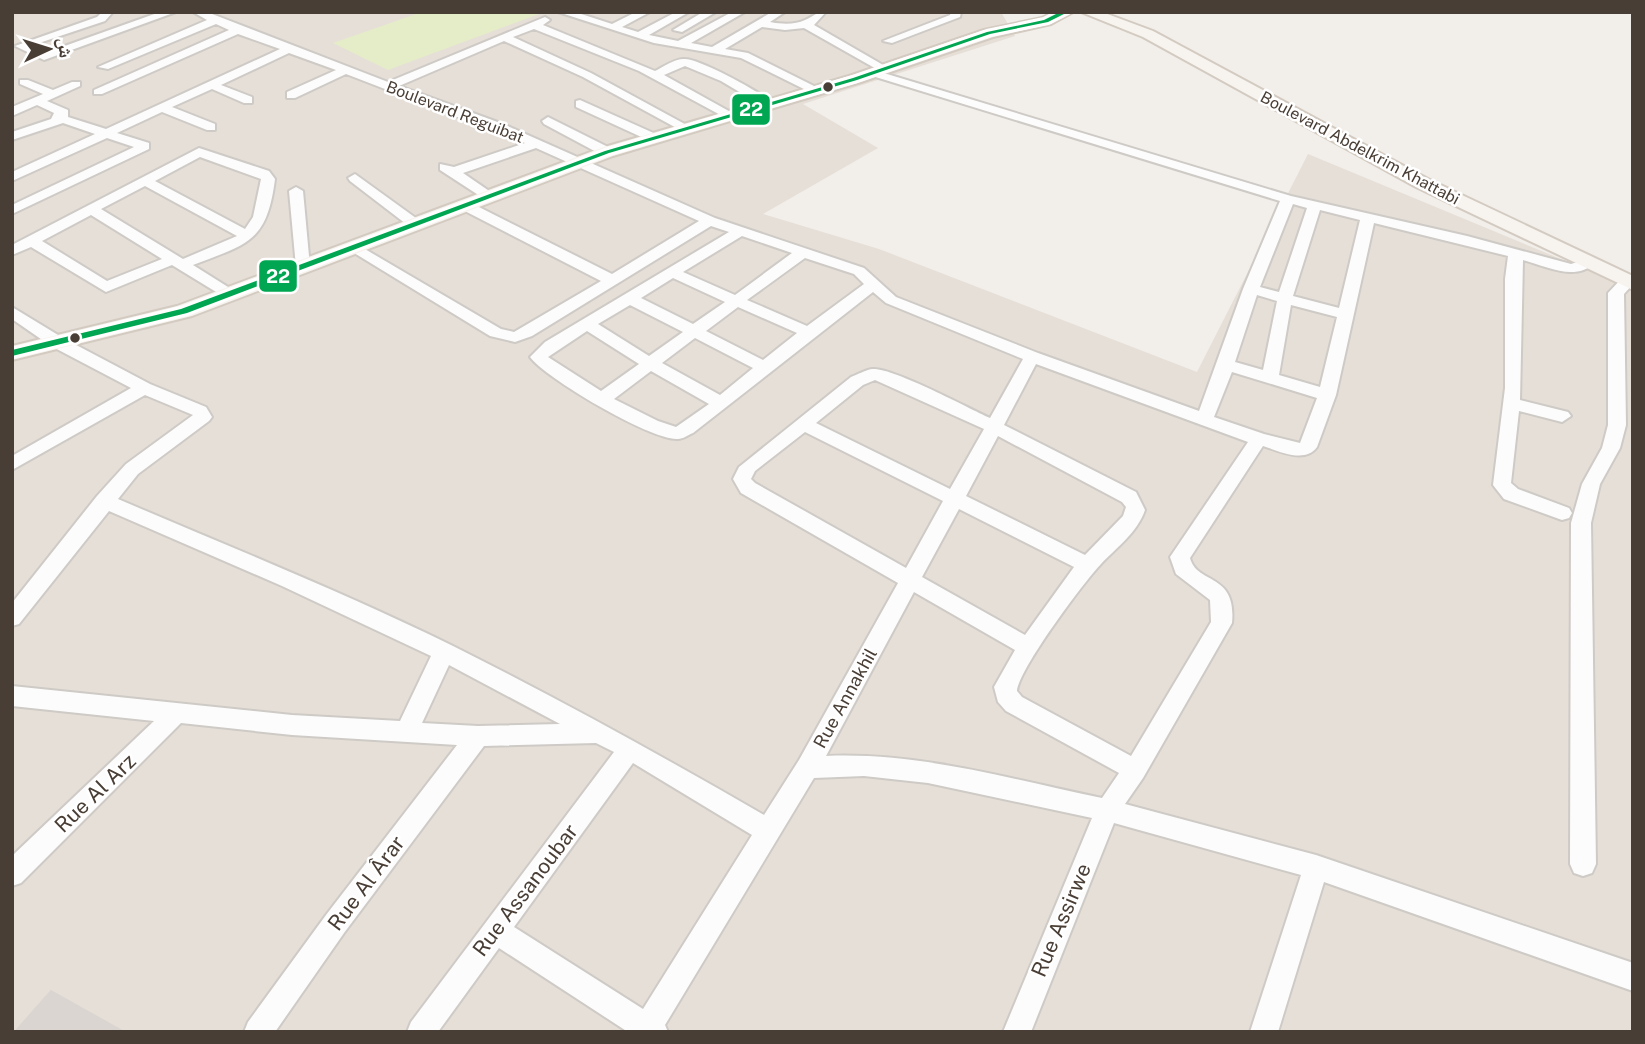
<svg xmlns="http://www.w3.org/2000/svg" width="1645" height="1044" viewBox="0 0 1645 1044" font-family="'Public Sans','Noto Naskh Arabic',sans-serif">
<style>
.residential{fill:#e6dfd7}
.green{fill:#e5edc8}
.building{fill:#dad5d1;stroke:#dad5d0;stroke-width:2}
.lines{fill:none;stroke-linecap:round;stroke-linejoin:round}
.street-casing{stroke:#cecac6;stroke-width:4}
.secondary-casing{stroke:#d3cbc1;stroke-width:4}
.street{fill:#fdfcfc;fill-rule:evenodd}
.secondary{fill:#f7f4ef;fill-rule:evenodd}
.bus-1-casing{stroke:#fff;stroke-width:6}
.bus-1{fill:#00a651;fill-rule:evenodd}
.bus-dot{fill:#493e35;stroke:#fff;stroke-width:2.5}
.labels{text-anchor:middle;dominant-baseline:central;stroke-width:5;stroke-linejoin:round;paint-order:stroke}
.far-street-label{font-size:16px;fill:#493e35;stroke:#fff}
.street-label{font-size:18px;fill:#493e35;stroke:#fff}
.near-street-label{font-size:21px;fill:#493e35;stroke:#fff}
.line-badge{stroke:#fff;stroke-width:2.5}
.badge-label{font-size:19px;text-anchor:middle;font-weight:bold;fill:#fff}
</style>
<rect width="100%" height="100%" fill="#f2eeea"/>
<path class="residential" d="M12 12H1001L1015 36 803 104 878 148 763 214 879 249 1197 372 1308 154 1633 289V1032H12Z"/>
<path class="green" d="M422 12H534L539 14 388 70 333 43Z"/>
<path class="building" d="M51 991 124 1032H15Z"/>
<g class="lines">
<defs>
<g id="street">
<path d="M102 12H113L105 21 30 46 45 53 160 12H176L44 60 15 46 97 17Z"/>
<path d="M193 12H207L388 82 545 17 550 20 543 25 655 71C663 67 676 58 685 59 700 59 762 93 773 103L763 106 721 81 685 66 664 75 736 115 726 118 639 71 534 29 513 37 591 73 692 128 686 132 682 131 583 77 504 41 399 86 503 124 715 218 864 268 896 297 1038 353 1199 411 1243 289 1280 201 869 75V71H877L1291 196 1467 236 1571 264 1587 259 1592 260 1594 263C1576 282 1545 266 1523 260L1520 400 1568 412 1571 416 1562 422 1519 411 1511 483 1518 489 1569 508 1572 513 1569 518 1562 520 1504 499 1493 485 1505 388V279L1508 256 1374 223 1336 395 1317 447C1305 464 1279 451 1263 446L1190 558C1197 585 1237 572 1232 623L1143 778 1125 804 1316 855 1633 963V991L1324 882 1278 1032H1250L1301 875 1114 823 1031 1032H1003L1092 818 928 783 864 776 814 778 665 1025 668 1032H628L499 948 438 1032H407L411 1022 614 752 596 743 484 746 344 933 275 1032H244L248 1022 326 915 457 745 292 735 181 723 21 883 12 886V856L154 721 12 706V686L292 715 400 721 431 656 282 586 109 511 19 624 12 626V603L97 496 126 464 193 415 145 395 12 470V456L131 388 51 346 12 319V307L63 338 150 384 206 407 212 417 209 421 138 474 118 499C230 547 343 592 453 646 559 699 662 756 764 815L799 760 898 583 741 493 733 479 739 467 851 377C857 375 865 370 872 369 892 367 968 408 990 418L1023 359 886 303 873 292 693 433C688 435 683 439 678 439 652 441 545 378 530 357L545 342 729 232 711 226 532 336 515 342 490 336 346 248 348 245H358L501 329 514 332 601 281 459 208V202H469L612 274 699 221 536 148 463 173 495 195 488 199 483 198 440 170V164L454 167 525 143 346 74 295 98H287V92L336 70 289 53 221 85 252 97V103H244L212 89 172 107 215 124V130H207L162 112 117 133 149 143V149L12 214V205L134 147 107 138 12 181V172L95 134 63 123 12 140V132L51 119 54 113 37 105 12 116V107L43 94 20 84V80H28L53 90 72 82H80V86L47 101 68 110V117L106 129 280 49 238 34 102 94H94V90L229 30 216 24 108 69 98 67 207 20ZM1293 204 1307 208 1279 292 1260 287ZM1320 210 1360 220 1339 308 1293 296ZM742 236 792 253 735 295 683 272ZM805 258 854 274 864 284 807 326 747 300ZM673 278 725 302 693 324 641 298ZM1257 295 1277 301 1263 370 1235 362ZM630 305 683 332 649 356 598 324ZM1291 305 1337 317 1320 387 1279 375ZM738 307 797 333 763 360 706 331ZM587 331 639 364 601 391 548 357ZM695 338 753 368 720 395 662 363ZM1036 364 1248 442 1170 557 1176 574 1210 600 1211 622 1131 756 1022 697 1017 691C1019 669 1083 583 1101 564 1117 547 1137 533 1145 510L1136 492 1004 425ZM651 371 709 404 676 427 658 421 614 399ZM1232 372 1317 398 1300 443 1264 434 1214 417ZM875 380 984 429 950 489 816 423 863 385ZM805 432 943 501 906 568 755 483 751 479 755 471ZM998 436 1122 502 1126 507 1123 516 1085 555 966 496ZM959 509 1074 567 1025 635 922 577ZM914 592 1015 650 994 687 998 702 1006 711 1119 773 1102 798C1011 779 919 752 826 756ZM449 665 560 724 478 726 422 723ZM633 763 752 835 643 1009 514 927Z"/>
<path d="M558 12H575L612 24 636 12H650L622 27 638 32 676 12H689L649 35 678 41 732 12H745L691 43 712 47 772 12H785L770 22C781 24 795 25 805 20 815 16 815 12 826 12L814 25 890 69 880 71 804 28 785 30 762 27 725 49 748 53 818 88 820 90 814 94 741 58 654 43Z"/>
<path d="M703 12H716L682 32 673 30Z"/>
<path d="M951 12H961L960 17 892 43 883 41 950 15Z"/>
<path d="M580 100 658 135 660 138 654 142 650 141 576 107V101Z"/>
<path d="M548 117 612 149 613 152 607 156 602 155 544 124 542 121Z"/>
<path d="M199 148 269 171 275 179C267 243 247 244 193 265L236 292 239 295 236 298H226L172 265 106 292 31 247 12 255V245ZM200 157 261 179 253 217 245 229 155 181ZM145 186 237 236 183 259 101 209ZM91 215 162 259 107 281 42 241Z"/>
<path d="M355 174 420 221V227H410L350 181 348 178Z"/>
<path d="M296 187 303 191 310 267 303 271 296 267 289 191Z"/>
<path d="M1627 276 1632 278 1633 284 1624 294 1626 425 1620 448 1600 484 1591 523 1596 864 1592 873 1583 876 1574 873 1570 864 1571 523 1582 484 1602 448 1608 425V293L1622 278Z"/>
</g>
<g id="secondary">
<path d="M1054 12H1073L1051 24 993 37 861 82 613 156 192 316 12 360V346L177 306 601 148 849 76 984 30 1042 18Z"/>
<path d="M1081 12H1102L1153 31 1428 179 1633 276V290L1416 187 1143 37Z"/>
</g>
</defs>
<use href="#street" class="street-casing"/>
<use href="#secondary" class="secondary-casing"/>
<use href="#street" class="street"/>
<use href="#secondary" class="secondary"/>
<defs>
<path id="bus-1" d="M1060 12H1068L1048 22 990 34 857 80 609 153 187 313 12 356V350L181 309 605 151 853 78 987 32 1044 20Z"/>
</defs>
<use href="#bus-1" class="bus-1-casing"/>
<use href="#bus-1" class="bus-1"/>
</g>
<g class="bus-dot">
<circle cx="828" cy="87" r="6"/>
<circle cx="75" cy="338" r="6"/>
</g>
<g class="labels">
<g class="far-street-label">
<text transform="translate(455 112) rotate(21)">Boulevard Reguibat</text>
<text transform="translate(1360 148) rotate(28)">Boulevard Abdelkrim Khattabi</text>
</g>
<g class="street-label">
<text transform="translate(845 698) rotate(-61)">Rue Annakhil</text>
</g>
<g class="near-street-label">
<text transform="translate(95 793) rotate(-44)">Rue Al Arz</text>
<text transform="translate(366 883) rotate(-53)">Rue Al Ârar</text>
<text transform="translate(525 890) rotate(-53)">Rue Assanoubar</text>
<text transform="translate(1061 920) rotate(-67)">Rue Assirwe</text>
</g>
</g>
<g class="line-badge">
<rect x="731" y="93" width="40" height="33" rx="7" fill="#00a651"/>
<rect x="258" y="259" width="40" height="34" rx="7" fill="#00a651"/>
</g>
<g class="badge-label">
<text x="751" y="116">22</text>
<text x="278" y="283">22</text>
</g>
<rect width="1645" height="1044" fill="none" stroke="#493e35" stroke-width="28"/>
<g transform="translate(49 49) rotate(86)" stroke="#ffffff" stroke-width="5" paint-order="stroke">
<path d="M0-5L12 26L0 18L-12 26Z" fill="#493e35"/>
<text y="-10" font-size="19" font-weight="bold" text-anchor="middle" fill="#493e35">ش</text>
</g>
</svg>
